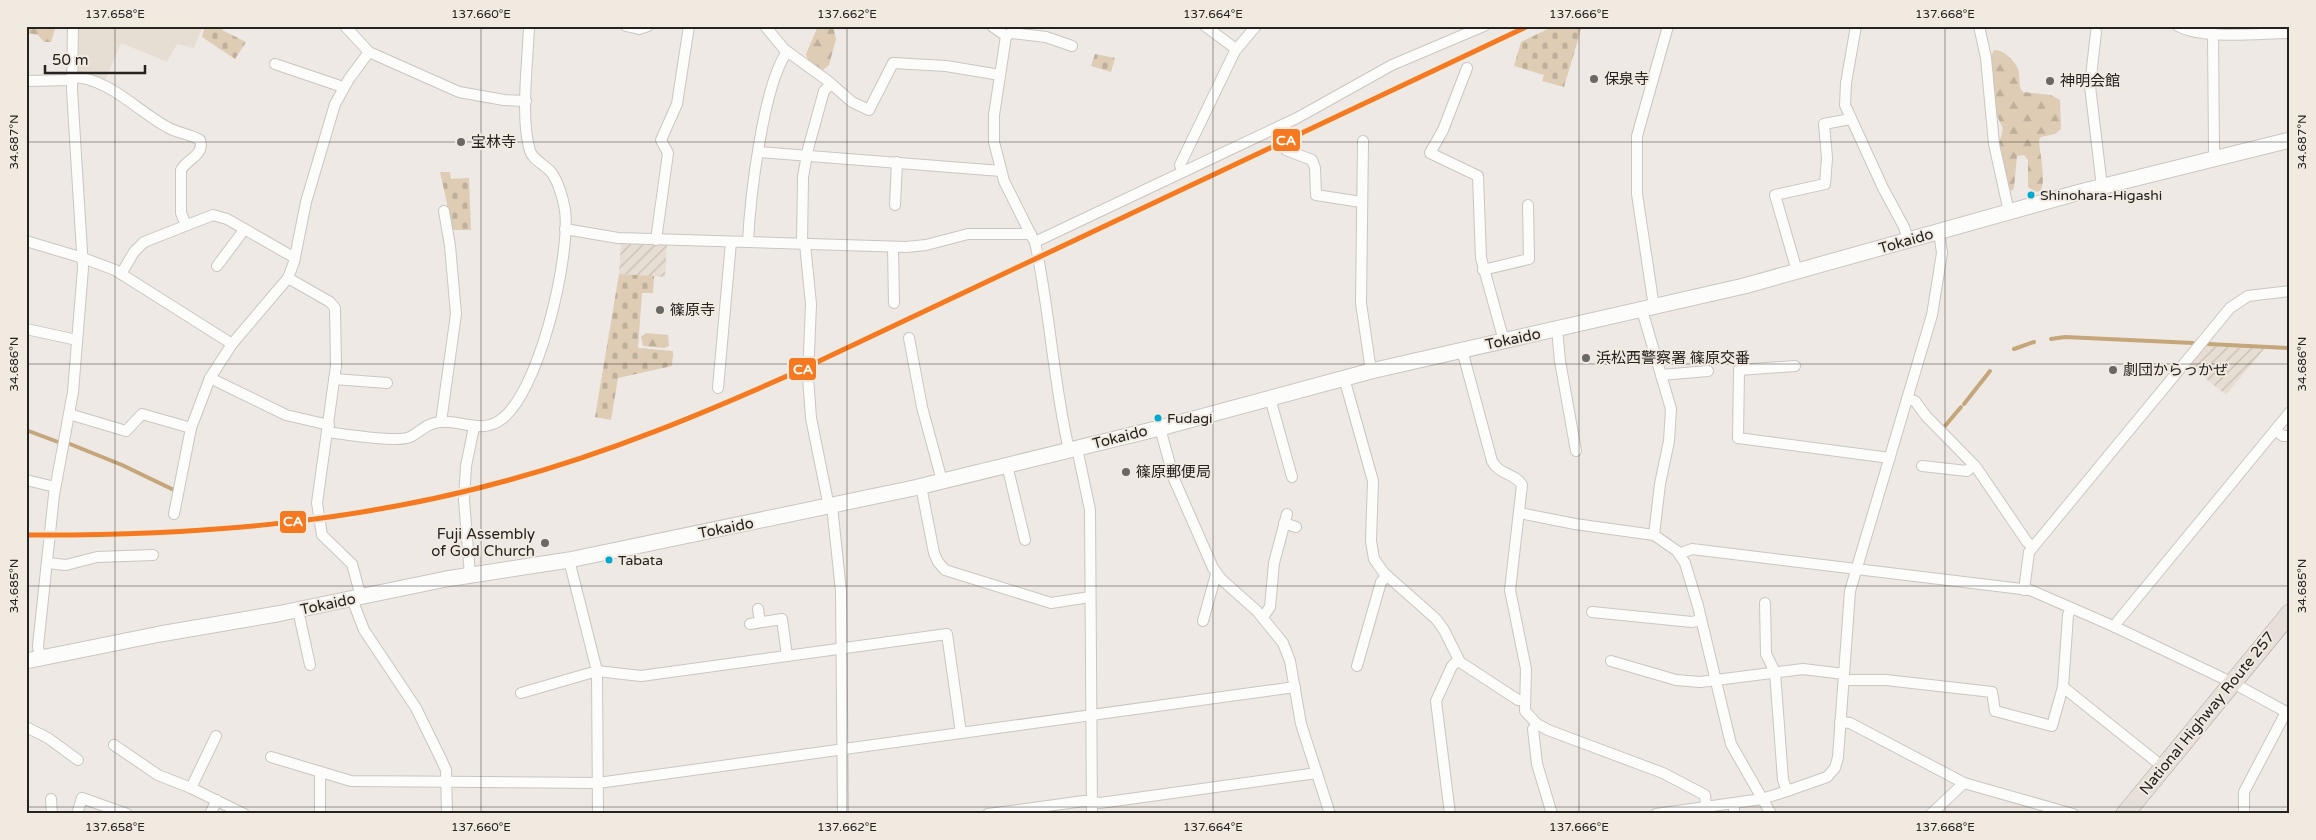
<svg xmlns="http://www.w3.org/2000/svg" width="2316" height="840" viewBox="0 0 2316 840" font-family="'Varela Round','Noto Sans JP',sans-serif">
<style>
.built{fill:#e7ded3}
.industrial{fill:url(#industrial-furrows)}
.forest{fill:url(#forest-firs)}
.cemetery{fill:url(#cemetery-stones)}
.lines{fill:none;stroke-linecap:round;stroke-linejoin:round}
.stream{stroke:#c5a67a;stroke-width:4}
.minor-casing{stroke:#cac6c2;stroke-width:12}
.secondary-casing{stroke:#cac6c2;stroke-width:17}
.trunk-casing{stroke:#afa69c;stroke-width:19}
.minor{stroke:#fcfcfb;stroke-width:10}
.secondary{stroke:#fcfcfb;stroke-width:15}
.trunk{stroke:#e6e0d9;stroke-width:18}
.rail-1-casing{stroke:#f1eae1;stroke-width:9}
.rail-1{stroke:#f47921;stroke-width:5}
.ticks{fill:none;stroke:#25221f;stroke-width:1;stroke-opacity:0.45}
.poi-dot{fill:#6b6864;stroke:#f1eae1;stroke-width:2}
.bus-dot{fill:#00a9ce;stroke:#f1eae1;stroke-width:2}
.labels{text-anchor:middle;dominant-baseline:central;stroke-width:4;stroke-linejoin:round;paint-order:stroke}
.bus-label{font-size:14px;fill:#25221f;stroke:#f1eae1;text-anchor:start}
.poi-label{font-size:15px;fill:#25221f;stroke:#f1eae1;text-anchor:start}
.street-label{font-size:15px;fill:#25221f;stroke:#f1eae1}
.line-badge{stroke:#f1eae1;stroke-width:2}
.badge-label{font-size:14px;text-anchor:middle;font-weight:bold;fill:#fff}
.neatline{fill:none;stroke:#25221f;stroke-width:2}
.ticks-label{font-size:12px;text-anchor:middle;fill:#25221f}
</style>
<defs>
<pattern id="industrial-furrows" width="10" height="10" patternUnits="userSpaceOnUse" patternTransform="scale(1.25)"><rect width="10" height="10" fill="#e7ded3"/><path d="M-1 1l2-2M0 10L10 0M9 11l2-2" fill="none" stroke="#c6beb5"/></pattern>
<pattern id="forest-firs" width="22" height="20" patternUnits="userSpaceOnUse" patternTransform="scale(1.25)"><rect width="22" height="20" fill="#deccb5"/><path d="M5 1l3.5 6h-7zM16 11l3.5 6h-7z" fill="#beaf9b"/></pattern>
<pattern id="cemetery-stones" width="16" height="16" patternUnits="userSpaceOnUse" patternTransform="scale(1.25)"><rect width="16" height="16" fill="#deccb5"/><path d="M2 7V4a2 2 0 0 1 4 0v3zM10 15v-3a2 2 0 0 1 4 0v3z" fill="#beaf9b"/></pattern>
</defs>
<rect width="100%" height="100%" fill="#eee9e4"/>
<path class="built" d="M79 26H203L194 48 177 44 167 62 121 43 104 83 78 73Z"/>
<g class="industrial">
<path d="M621 242 667 244 665 277 619 274Z"/>
<path d="M2206 346 2265 348 2226 395 2190 366Z"/>
</g>
<g class="forest">
<path d="M26 26H56L51 42H44L38 35 26 33Z"/>
<path d="M818 26H833L836 39 829 65 823 70 809 62 806 54Z"/>
<path d="M1994 50C2003 49 2015 61 2018 69 2021 78 2017 85 2023 92L2051 95 2060 100 2061 129 2055 134 2041 137 2039 140C2038 147 2054 209 2028 187V160L2024 155 2017 156 2014 188 2012 191 2008 188 1999 145 2003 129 1995 111 1991 57Z"/>
<path d="M646 333 668 335 669 346 664 348 643 346 641 337Z"/>
</g>
<g class="cemetery">
<path d="M205 26H223L222 30 246 42 235 59 202 37Z"/>
<path d="M1554 26H1582L1564 87 1542 81 1544 75 1514 66 1521 42Z"/>
<path d="M1095 54 1115 58 1111 72 1091 66Z"/>
<path d="M440 172H450L451 179 469 178 471 230H453Z"/>
<path d="M619 274 654 276 653 293H642L638 348 673 351 672 366 618 378 611 420 595 417Z"/>
</g>
<g class="lines">
<g class="stream">
<path d="M2051 339 2065 337 2193 343"/>
<path d="M2208 344 2290 348"/>
<path d="M2014 349 2034 342"/>
<path d="M1964 404 1990 371"/>
<path d="M1945 426 1961 407"/>
<path d="M26 430 58 442"/>
<path d="M70 444 122 465 176 491V493"/>
</g>
<defs>
<g id="minor">
<path d="M345 26 369 52 459 92 504 100 526 101"/>
<path d="M626 26 639 29 648 26"/>
<path d="M765 26 784 49 828 81 852 102 869 110 893 63 946 66 1000 75"/>
<path d="M992 26 1006 36 994 115V142L1004 181 1033 239"/>
<path d="M1205 26 1236 49"/>
<path d="M1856 26 1846 83 1845 105 1883 188 1904 227 1908 240"/>
<path d="M1979 26 1986 58 1994 144 2009 212"/>
<path d="M2178 26C2204 40 2260 33 2290 33"/>
<path d="M2096 32 2090 86 2102 187"/>
<path d="M2213 33 2214 150 2216 158"/>
<path d="M1006 36 1011 33 1046 37 1072 46"/>
<path d="M275 64 343 87"/>
<path d="M1467 68 1443 130 1430 153 1478 176 1481 258 1504 341"/>
<path d="M72 77C109 78 136 110 167 127 177 133 190 134 200 140 205 155 187 159 181 170V213L186 225"/>
<path d="M26 81 72 80"/>
<path d="M1363 141 1361 303 1371 371"/>
<path d="M1286 150 1312 160 1315 168 1316 195 1361 202"/>
<path d="M759 152 1001 171"/>
<path d="M1183 172 1180 165 1235 51 1256 26"/>
<path d="M895 205 897 162"/>
<path d="M565 229 618 238 906 247 926 245 968 234H1031"/>
<path d="M656 240 668 153 661 140 677 104 689 26"/>
<path d="M26 241 83 258 115 270 232 344"/>
<path d="M748 242C750 199 763 85 787 52"/>
<path d="M802 244 803 177 808 149 824 91 831 84"/>
<path d="M805 244 811 304 808 377 811 418 829 507"/>
<path d="M893 247 894 303"/>
<path d="M217 266 244 230"/>
<path d="M1483 270 1529 259 1528 205"/>
<path d="M1797 271 1775 195 1825 184 1827 158 1824 124 1850 119"/>
<path d="M121 274 134 252 144 242 213 215 227 219 295 258"/>
<path d="M288 278 330 302 335 308 336 366 317 503 322 535 352 564 361 597"/>
<path d="M1654 307 1637 194V136L1668 26"/>
<path d="M1642 310 1671 409 1669 441 1660 484 1654 535"/>
<path d="M26 329 77 340"/>
<path d="M1557 329 1560 361 1576 451"/>
<path d="M909 338 922 407 942 481"/>
<path d="M1462 350 1492 461C1499 475 1515 473 1522 485L1510 590 1526 669 1525 711 1537 724 1548 730 1663 773 1705 795 1706 807"/>
<path d="M1795 366 1739 370 1738 438 1890 458"/>
<path d="M1661 375 1708 371"/>
<path d="M210 378 286 415 329 425"/>
<path d="M1344 378 1373 481 1371 541 1374 559 1384 573 1436 619 1444 630 1460 662 1518 700H1524"/>
<path d="M334 379 387 383"/>
<path d="M718 388 731 242"/>
<path d="M1270 398 1292 477"/>
<path d="M1907 399 1915 401 1926 416 1976 467 2027 542 2033 547"/>
<path d="M69 414 126 431 142 414 191 428"/>
<path d="M441 422 456 314 450 246 444 211"/>
<path d="M1160 428 1174 479 1213 568 1221 579 1257 611 1283 643 1290 661 1301 724 1330 814"/>
<path d="M2275 430 2283 436H2290"/>
<path d="M328 432C343 434 397 443 410 437 421 432 424 424 440 422 460 420 480 433 499 421 539 396 571 255 565 210 563 198 558 181 551 172 544 164 533 160 530 151 520 118 528 61 529 26"/>
<path d="M1077 448 1090 510 1092 814"/>
<path d="M1069 450C1053 381 1050 311 1035 242L1297 118 1392 65 1484 26"/>
<path d="M1007 465 1025 540"/>
<path d="M1922 466 1967 471 1974 465"/>
<path d="M26 480 55 487"/>
<path d="M921 486 934 553 938 562 945 570 1051 603 1090 597"/>
<path d="M832 506 841 591 843 814"/>
<path d="M1520 513 1575 524 1654 535 1677 551 1685 563 1698 606 1731 744 1771 814"/>
<path d="M174 514 191 428 210 378 232 344 288 278 294 262 306 202 335 104 349 79 369 52"/>
<path d="M1284 523 1296 527"/>
<path d="M1679 554 1692 549 2030 590 2113 626 2233 683 2290 714"/>
<path d="M569 560 597 671 598 814"/>
<path d="M47 563 66 565 97 557 153 555"/>
<path d="M470 575 464 500 466 466 474 427"/>
<path d="M2024 590 2029 552 2230 308 2248 296 2290 291"/>
<path d="M352 599 364 630 416 708 441 759 446 770 447 814"/>
<path d="M1765 603 1766 654 1775 672 1783 780 1787 791"/>
<path d="M758 609 760 622"/>
<path d="M298 610 310 665"/>
<path d="M1592 612 1692 622 1701 620"/>
<path d="M1263 617 1270 607 1274 563 1287 514"/>
<path d="M1203 621 1216 574"/>
<path d="M750 624 782 619 787 656"/>
<path d="M2115 627 2118 621 2290 412"/>
<path d="M40 659 38 646 54 495 73 392 83 268 72 90 73 26"/>
<path d="M1611 661 1676 680 1700 682 1803 669 1844 674"/>
<path d="M1357 666 1381 582 1387 576"/>
<path d="M1844 680H1886L1992 692 1995 711 2052 726 2063 687 2068 615 2071 608"/>
<path d="M2063 687 2163 767"/>
<path d="M521 693 597 671 641 676 947 634 961 733"/>
<path d="M1840 722 1850 723 1964 783 2073 814"/>
<path d="M1537 724 1533 729 1537 764 1552 814"/>
<path d="M26 727 48 738 78 760"/>
<path d="M114 745 158 775 191 788 244 814"/>
<path d="M271 757 351 781 598 783 1295 687"/>
<path d="M191 788 216 736"/>
<path d="M51 799 52 814"/>
<path d="M1734 803V814"/>
<path d="M77 814 82 798 127 814"/>
<path d="M210 814 217 800"/>
<path d="M320 814V773"/>
<path d="M988 814 1084 801 1100 803 1317 773"/>
<path d="M1450 814 1436 701 1452 666 1458 660"/>
<path d="M1656 814 1762 799 1787 791 1827 777 1835 768 1838 757 1850 591 1932 315 1942 253 1939 231"/>
<path d="M1931 814 1964 783"/>
<path d="M2244 814V792L2286 712"/>
</g>
<path id="secondary" d="M26 661 160 634 277 614 446 579 569 560 914 488 1160 428 1371 371 1744 286 2080 192 2290 140"/>
<path id="trunk" d="M2125 814 2290 613"/>
</defs>
<use href="#minor" class="minor-casing"/>
<use href="#secondary" class="secondary-casing"/>
<use href="#trunk" class="trunk-casing"/>
<use href="#minor" class="minor"/>
<use href="#secondary" class="secondary"/>
<use href="#trunk" class="trunk"/>
<defs>
<path id="rail-1" d="M26 535C189 536 351 524 509 480 608 453 702 414 796 372L1528 26"/>
</defs>
<use href="#rail-1" class="rail-1-casing"/>
<use href="#rail-1" class="rail-1"/>
</g>
<path class="ticks" d="M115 26V814M481 26V814M847 26V814M1213 26V814M1579 26V814M1945 26V814M26 142H2290M26 364H2290M26 586H2290M26 807H2290"/>
<g class="poi-dot">
<circle cx="1594" cy="79" r="5"/>
<circle cx="2050" cy="81" r="5"/>
<circle cx="461" cy="142" r="5"/>
<circle cx="660" cy="310" r="5"/>
<circle cx="1586" cy="358" r="5"/>
<circle cx="2113" cy="370" r="5"/>
<circle cx="1126" cy="472" r="5"/>
<circle cx="545" cy="543" r="5"/>
</g>
<g class="bus-dot">
<circle cx="2031" cy="195" r="4.5"/>
<circle cx="1158" cy="418" r="4.5"/>
<circle cx="609" cy="560" r="4.5"/>
</g>
<g class="labels">
<g class="bus-label">
<text x="2040" y="195">Shinohara-Higashi</text>
<text x="1167" y="418">Fudagi</text>
<text x="618" y="560">Tabata</text>
</g>
<g class="poi-label">
<text x="1604" y="79">保泉寺</text>
<text x="2060" y="81">神明会館</text>
<text x="471" y="142">宝林寺</text>
<text x="670" y="310">篠原寺</text>
<text x="1596" y="358">浜松西警察署 篠原交番</text>
<text x="2123" y="370">劇団からっかぜ</text>
<text x="1136" y="472">篠原郵便局</text>
<text x="535" y="534" text-anchor="end">Fuji Assembly<tspan x="535" dy="17">of God Church</tspan></text>
</g>
<g class="street-label">
<text transform="translate(1906 241) rotate(-16)">Tokaido</text>
<text transform="translate(1513 339) rotate(-12)">Tokaido</text>
<text transform="translate(1120 437) rotate(-14)">Tokaido</text>
<text transform="translate(726 528) rotate(-11)">Tokaido</text>
<text transform="translate(328 604) rotate(-12)">Tokaido</text>
<text transform="translate(2207 713) rotate(-51)">National Highway Route 257</text>
</g>
</g>
<g class="line-badge">
<rect x="1272" y="128" width="29" height="24" rx="5" fill="#f47921"/>
<rect x="788" y="357" width="29" height="24" rx="5" fill="#f47921"/>
<rect x="279" y="510" width="28" height="24" rx="5" fill="#f47921"/>
</g>
<g class="badge-label">
<text x="1286" y="145">CA</text>
<text x="803" y="374">CA</text>
<text x="293" y="526">CA</text>
</g>
<rect width="2316" height="840" fill="none" stroke="#f1eae1" stroke-width="55"/>
<path d="M45 65v8h100v-8" fill="none" stroke="#25221f" stroke-width="2.5"/>
<text x="52" y="65" font-size="15" fill="#25221f" stroke="#f1eae1" stroke-width="4" paint-order="stroke">50 m</text>
<rect x="28" y="28" width="2260" height="784" class="neatline"/>
<g class="ticks-label">
<text x="115" y="18">137.658°E</text>
<text x="481" y="18">137.660°E</text>
<text x="847" y="18">137.662°E</text>
<text x="1213" y="18">137.664°E</text>
<text x="1579" y="18">137.666°E</text>
<text x="1945" y="18">137.668°E</text>
<text transform="translate(14 142) rotate(-90)" y="4">34.687°N</text>
<text transform="translate(2302 142) rotate(-90)" y="4">34.687°N</text>
<text transform="translate(14 364) rotate(-90)" y="4">34.686°N</text>
<text transform="translate(2302 364) rotate(-90)" y="4">34.686°N</text>
<text transform="translate(14 586) rotate(-90)" y="4">34.685°N</text>
<text transform="translate(2302 586) rotate(-90)" y="4">34.685°N</text>
<text x="115" y="831">137.658°E</text>
<text x="481" y="831">137.660°E</text>
<text x="847" y="831">137.662°E</text>
<text x="1213" y="831">137.664°E</text>
<text x="1579" y="831">137.666°E</text>
<text x="1945" y="831">137.668°E</text>
</g>
</svg>
